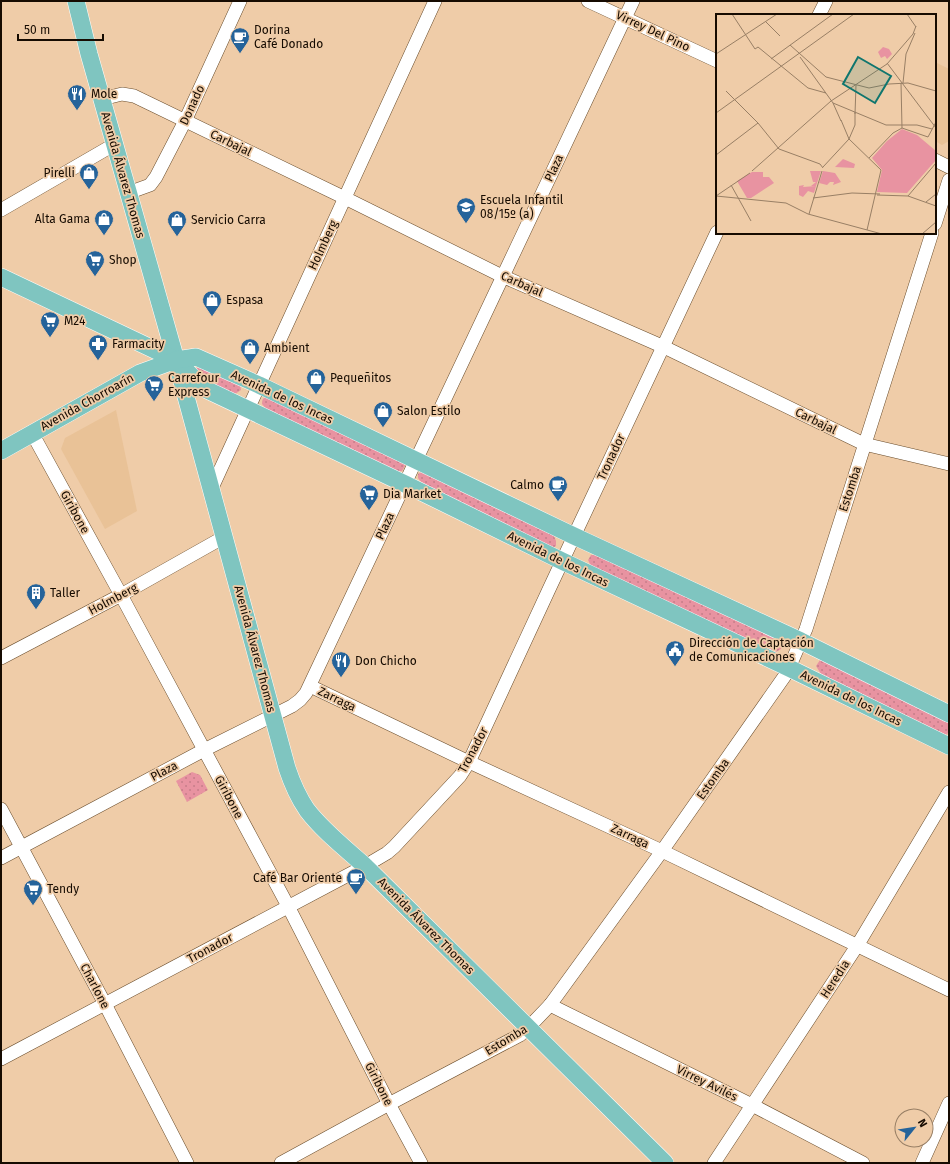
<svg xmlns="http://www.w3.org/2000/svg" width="950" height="1164" viewBox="0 0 950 1164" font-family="'Fira Sans',sans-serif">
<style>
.built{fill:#e9c297}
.park{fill:url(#park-dots)}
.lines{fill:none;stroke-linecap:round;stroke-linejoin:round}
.minor-casing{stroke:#694c2b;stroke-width:14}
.major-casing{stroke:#fff;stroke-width:18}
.minor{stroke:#fff;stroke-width:13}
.major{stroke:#7fc5c0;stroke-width:17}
.labels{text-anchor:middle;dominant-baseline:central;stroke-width:3.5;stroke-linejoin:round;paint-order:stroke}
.poi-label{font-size:12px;fill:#160b01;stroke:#efcca8;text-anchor:start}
.street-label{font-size:12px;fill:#160b01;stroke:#efcca8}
.inset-road{fill:none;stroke:#987f65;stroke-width:1}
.view{fill:#0f766e;fill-opacity:0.15;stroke:#0f766e;stroke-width:2}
.inset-edge{fill:none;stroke:#160b01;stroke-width:2}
</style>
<defs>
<pattern id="park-dots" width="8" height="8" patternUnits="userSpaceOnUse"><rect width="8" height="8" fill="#e893a1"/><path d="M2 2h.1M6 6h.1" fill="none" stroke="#c67d89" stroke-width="1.8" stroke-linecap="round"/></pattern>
</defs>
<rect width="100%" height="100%" fill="#efcca8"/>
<g class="built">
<path d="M935 62 949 69V141L942 145 935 141Z"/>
<path d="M116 410 137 511 105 529 61 449 65 438Z"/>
</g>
<g class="park">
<path d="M198 366 240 383 241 390 235 394H233L198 377 195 372Z"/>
<path d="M268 396 404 462 405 466 402 471 398 472 268 411 262 404C262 399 263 398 268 396Z"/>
<path d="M426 471 554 536 556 541V546L551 549 421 482 418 478V474L421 472Z"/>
<path d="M591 555H595L779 639 783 642 781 649 774 653 591 566 588 560Z"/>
<path d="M820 660 826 661 949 721V732L946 735 821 674 816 666Z"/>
<path d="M192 772 200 775 208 790 187 802 176 781Z"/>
</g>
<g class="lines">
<defs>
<g id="minor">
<path d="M588 1 717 61"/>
<path d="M819 15 826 1"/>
<path d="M102 99 122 94 134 96 345 198 502 276 664 347 864 444 949 464"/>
<path d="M935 160 949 167"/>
<path d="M128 193 150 185 156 177 185 121 240 1"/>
<path d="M1 210 115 144"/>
<path d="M935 224 949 180"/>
<path d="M32 433 121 595 288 906 389 1104 421 1163"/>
<path d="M211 490 435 1"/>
<path d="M1 658 121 595 224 537"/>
<path d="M310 686 469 762 662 851 949 990"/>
<path d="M1 809 105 1004 187 1163"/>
<path d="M1 858 204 750 292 706 300 700 306 693 633 1"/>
<path d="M550 1005 752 1105 863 1163"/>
<path d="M1 1059 365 866 387 853 394 847 460 776 469 762 551 585 717 232"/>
<path d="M281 1163 389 1104 520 1035 528 1028 550 1005 662 851 784 677 789 668 806 629 932 233"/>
<path d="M714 1163 857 946 949 792"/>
<path d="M922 1163 949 1103"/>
</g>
<g id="major">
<path d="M76 1 89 54 176 360 287 768C292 783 298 797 307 810 323 831 345 848 365 866L665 1163"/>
<path d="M1 277 176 360 203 388 405 484 562 561 789 668 949 746"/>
<path d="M1 451 140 373 176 360 196 357 259 385 574 536 801 641 949 714"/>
</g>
</defs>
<use href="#minor" class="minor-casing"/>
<use href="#major" class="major-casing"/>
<use href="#minor" class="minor"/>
<use href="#major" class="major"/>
</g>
<defs>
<symbol id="cafe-pin" viewBox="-11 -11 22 30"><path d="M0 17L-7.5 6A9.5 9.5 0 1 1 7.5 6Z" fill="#25639a" stroke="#efcca8"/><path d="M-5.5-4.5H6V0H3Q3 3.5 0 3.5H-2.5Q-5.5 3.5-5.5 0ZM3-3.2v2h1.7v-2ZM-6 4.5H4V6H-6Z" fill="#fff"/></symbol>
<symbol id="restaurant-pin" viewBox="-11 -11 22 30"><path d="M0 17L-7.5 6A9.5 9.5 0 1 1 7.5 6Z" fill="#25639a" stroke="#efcca8"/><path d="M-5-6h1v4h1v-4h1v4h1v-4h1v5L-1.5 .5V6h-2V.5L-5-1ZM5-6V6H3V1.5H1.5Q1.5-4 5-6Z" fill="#fff"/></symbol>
<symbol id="shop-pin" viewBox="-11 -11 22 30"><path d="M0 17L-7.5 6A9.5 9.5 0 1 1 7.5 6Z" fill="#25639a" stroke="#efcca8"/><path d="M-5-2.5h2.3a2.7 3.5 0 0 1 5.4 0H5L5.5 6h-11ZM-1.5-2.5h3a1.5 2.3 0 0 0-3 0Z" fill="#fff"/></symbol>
<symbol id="school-pin" viewBox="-11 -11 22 30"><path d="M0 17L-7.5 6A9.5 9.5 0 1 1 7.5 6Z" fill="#25639a" stroke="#efcca8"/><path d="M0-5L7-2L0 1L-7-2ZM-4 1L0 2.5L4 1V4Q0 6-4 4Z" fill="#fff"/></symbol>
<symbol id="supermarket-pin" viewBox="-11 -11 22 30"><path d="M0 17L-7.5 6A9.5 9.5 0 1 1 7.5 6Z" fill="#25639a" stroke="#efcca8"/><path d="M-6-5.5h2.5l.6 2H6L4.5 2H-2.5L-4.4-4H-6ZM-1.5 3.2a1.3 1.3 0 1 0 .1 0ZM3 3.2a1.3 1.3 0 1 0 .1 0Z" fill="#fff"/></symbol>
<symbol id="pharmacy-pin" viewBox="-11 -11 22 30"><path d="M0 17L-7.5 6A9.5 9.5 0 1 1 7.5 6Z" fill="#25639a" stroke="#efcca8"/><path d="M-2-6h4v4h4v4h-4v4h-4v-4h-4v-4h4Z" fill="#fff"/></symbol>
<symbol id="building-pin" viewBox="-11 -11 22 30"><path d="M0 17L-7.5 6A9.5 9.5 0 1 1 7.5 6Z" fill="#25639a" stroke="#efcca8"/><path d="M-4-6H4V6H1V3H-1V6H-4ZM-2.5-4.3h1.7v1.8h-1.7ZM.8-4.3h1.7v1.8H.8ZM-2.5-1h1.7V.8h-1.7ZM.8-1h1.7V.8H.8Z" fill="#fff"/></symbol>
<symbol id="civic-pin" viewBox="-11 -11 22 30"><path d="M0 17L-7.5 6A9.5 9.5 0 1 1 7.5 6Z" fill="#25639a" stroke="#efcca8"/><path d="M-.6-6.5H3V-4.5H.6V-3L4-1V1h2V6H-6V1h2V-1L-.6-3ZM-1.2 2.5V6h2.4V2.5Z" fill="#fff"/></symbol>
</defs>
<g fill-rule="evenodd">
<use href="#cafe-pin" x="229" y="26" width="22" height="30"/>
<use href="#restaurant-pin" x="66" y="83" width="22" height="30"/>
<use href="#shop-pin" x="78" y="162" width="22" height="30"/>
<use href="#school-pin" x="455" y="196" width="22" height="30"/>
<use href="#shop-pin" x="93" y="208" width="22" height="30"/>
<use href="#shop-pin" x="166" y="209" width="22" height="30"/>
<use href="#supermarket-pin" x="84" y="249" width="22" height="30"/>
<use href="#shop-pin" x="201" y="289" width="22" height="30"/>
<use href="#supermarket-pin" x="39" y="310" width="22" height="30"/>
<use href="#pharmacy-pin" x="87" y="333" width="22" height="30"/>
<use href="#shop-pin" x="239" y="337" width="22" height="30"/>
<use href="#shop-pin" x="305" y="367" width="22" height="30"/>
<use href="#supermarket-pin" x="143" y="374" width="22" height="30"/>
<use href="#shop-pin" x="372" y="400" width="22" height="30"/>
<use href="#cafe-pin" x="547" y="474" width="22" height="30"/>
<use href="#supermarket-pin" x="358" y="483" width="22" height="30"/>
<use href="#building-pin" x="25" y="582" width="22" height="30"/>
<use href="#civic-pin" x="664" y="639" width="22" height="30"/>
<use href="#restaurant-pin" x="330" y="650" width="22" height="30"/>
<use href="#cafe-pin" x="345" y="867" width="22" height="30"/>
<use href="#supermarket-pin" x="22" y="878" width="22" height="30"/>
</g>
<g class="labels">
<g class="poi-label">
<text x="254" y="30">Dorina<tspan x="254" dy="14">Café Donado</tspan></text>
<text x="91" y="94">Mole</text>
<text x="75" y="173" text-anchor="end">Pirelli</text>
<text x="480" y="200">Escuela Infantil<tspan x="480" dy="14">08/15º (a)</tspan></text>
<text x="90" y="219" text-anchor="end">Alta Gama</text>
<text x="191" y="220">Servicio Carra</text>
<text x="109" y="260">Shop</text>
<text x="226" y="300">Espasa</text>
<text x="64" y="321">M24</text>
<text x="112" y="344">Farmacity</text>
<text x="264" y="348">Ambient</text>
<text x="168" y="378">Carrefour<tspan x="168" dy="14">Express</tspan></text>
<text x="330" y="378">Pequeñitos</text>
<text x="397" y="411">Salon Estilo</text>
<text x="544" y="485" text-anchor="end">Calmo</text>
<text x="383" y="494">Dia Market</text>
<text x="50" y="593">Taller</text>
<text x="689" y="643">Dirección de Captación<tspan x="689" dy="14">de Comunicaciones</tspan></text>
<text x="355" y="661">Don Chicho</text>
<text x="342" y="878" text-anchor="end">Café Bar Oriente</text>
<text x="47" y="889">Tendy</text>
</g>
<g class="street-label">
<text transform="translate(653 31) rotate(25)">Virrey Del Pino</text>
<text transform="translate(192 105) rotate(-65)">Donado</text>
<text transform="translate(231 143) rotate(26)">Carbajal</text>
<text transform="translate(554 168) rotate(-65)">Plaza</text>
<text transform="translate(123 175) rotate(74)">Avenida Álvarez Thomas</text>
<text transform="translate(323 245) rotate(-65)">Holmberg</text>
<text transform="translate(522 284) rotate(24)">Carbajal</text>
<text transform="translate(282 397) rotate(25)">Avenida de los Incas</text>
<text transform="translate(87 402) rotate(-29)">Avenida Chorroarín</text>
<text transform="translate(816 421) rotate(26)">Carbajal</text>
<text transform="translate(611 457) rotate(-65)">Tronador</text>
<text transform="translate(850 489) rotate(-72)">Estomba</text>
<text transform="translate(75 512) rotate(61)">Giribone</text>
<text transform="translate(385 526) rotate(-65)">Plaza</text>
<text transform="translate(558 559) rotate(26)">Avenida de los Incas</text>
<text transform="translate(113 599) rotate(-28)">Holmberg</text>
<text transform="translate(255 649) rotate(75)">Avenida Álvarez Thomas</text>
<text transform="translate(851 698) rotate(26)">Avenida de los Incas</text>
<text transform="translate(337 699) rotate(26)">Zarraga</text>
<text transform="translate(473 750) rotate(-62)">Tronador</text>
<text transform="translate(164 771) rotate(-28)">Plaza</text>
<text transform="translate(713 779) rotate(-55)">Estomba</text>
<text transform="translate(229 797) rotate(62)">Giribone</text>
<text transform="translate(630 836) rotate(25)">Zarraga</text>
<text transform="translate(426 926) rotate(45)">Avenida Álvarez Thomas</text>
<text transform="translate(210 948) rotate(-28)">Tronador</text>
<text transform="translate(835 979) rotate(-57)">Heredia</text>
<text transform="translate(95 986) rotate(62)">Charlone</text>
<text transform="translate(506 1040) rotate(-31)">Estomba</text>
<text transform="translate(707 1083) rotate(26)">Virrey Avilés</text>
<text transform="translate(379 1084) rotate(63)">Giribone</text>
</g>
</g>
<g transform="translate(716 14)">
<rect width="220" height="220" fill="#efcca8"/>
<path d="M167 33 173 35 176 40 171 45 169 42 165 44 162 38ZM127 145 139 150 138 154 119 153ZM36 158H47V163H53L58 169 35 184H31L21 167ZM88 171 87 173 100 172 98 179 92 177 87 183 83 181V172Z" fill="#e893a1"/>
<path d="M186 115 201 121 220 137V146L191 179 161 178 166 156 156 144 171 127Z" fill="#e893a1"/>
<path d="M94 157H105L100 172H95L100 168H97ZM107 157 119 159 125 168 117 171 118 168H114L111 171 103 169Z" fill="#e893a1"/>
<path class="inset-road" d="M16 0 39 35 42 33 92 74 110 79M191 0 200 13M50 8 64 22M74 31 110 63 153 74 173 70 192 69 220 77M0 40 61 0M84 43 117 89 125 107M55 45 117 0M171 49 220 114M185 69 186 114M187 69 190 40 199 19M10 77 42 109 63 135 104 150 107 154M117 89 170 111H201L216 115M0 99 138 0M139 100 140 71M125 106 133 125 165 156 151 216M186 114 212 123M212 123 220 108M0 141 42 109M153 144 177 119 186 114M107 153 133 125 139 111V98M36 157 115 87 171 50 197 20 200 12M15 171 35 207M161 181 192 182 220 192M0 182 70 189 92 200 166 220M0 182 34 159M192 182 220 149M97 184 136 179 164 180M210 188 220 180M93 200 106 157M206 220 220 208"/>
<path class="view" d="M142 43 175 62 159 89 127 70Z"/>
<rect width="220" height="220" class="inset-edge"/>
</g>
<rect width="950" height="1164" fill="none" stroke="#160b01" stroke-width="4"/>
<g transform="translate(914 1128) rotate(60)"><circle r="19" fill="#efcca8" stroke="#987f65"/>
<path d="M0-3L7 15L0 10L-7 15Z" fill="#25639a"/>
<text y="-6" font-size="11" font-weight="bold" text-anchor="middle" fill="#160b01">N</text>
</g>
<path d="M18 34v6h85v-6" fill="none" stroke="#160b01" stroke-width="2"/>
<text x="24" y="34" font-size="12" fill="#160b01" stroke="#efcca8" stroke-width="3" paint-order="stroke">50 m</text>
</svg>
